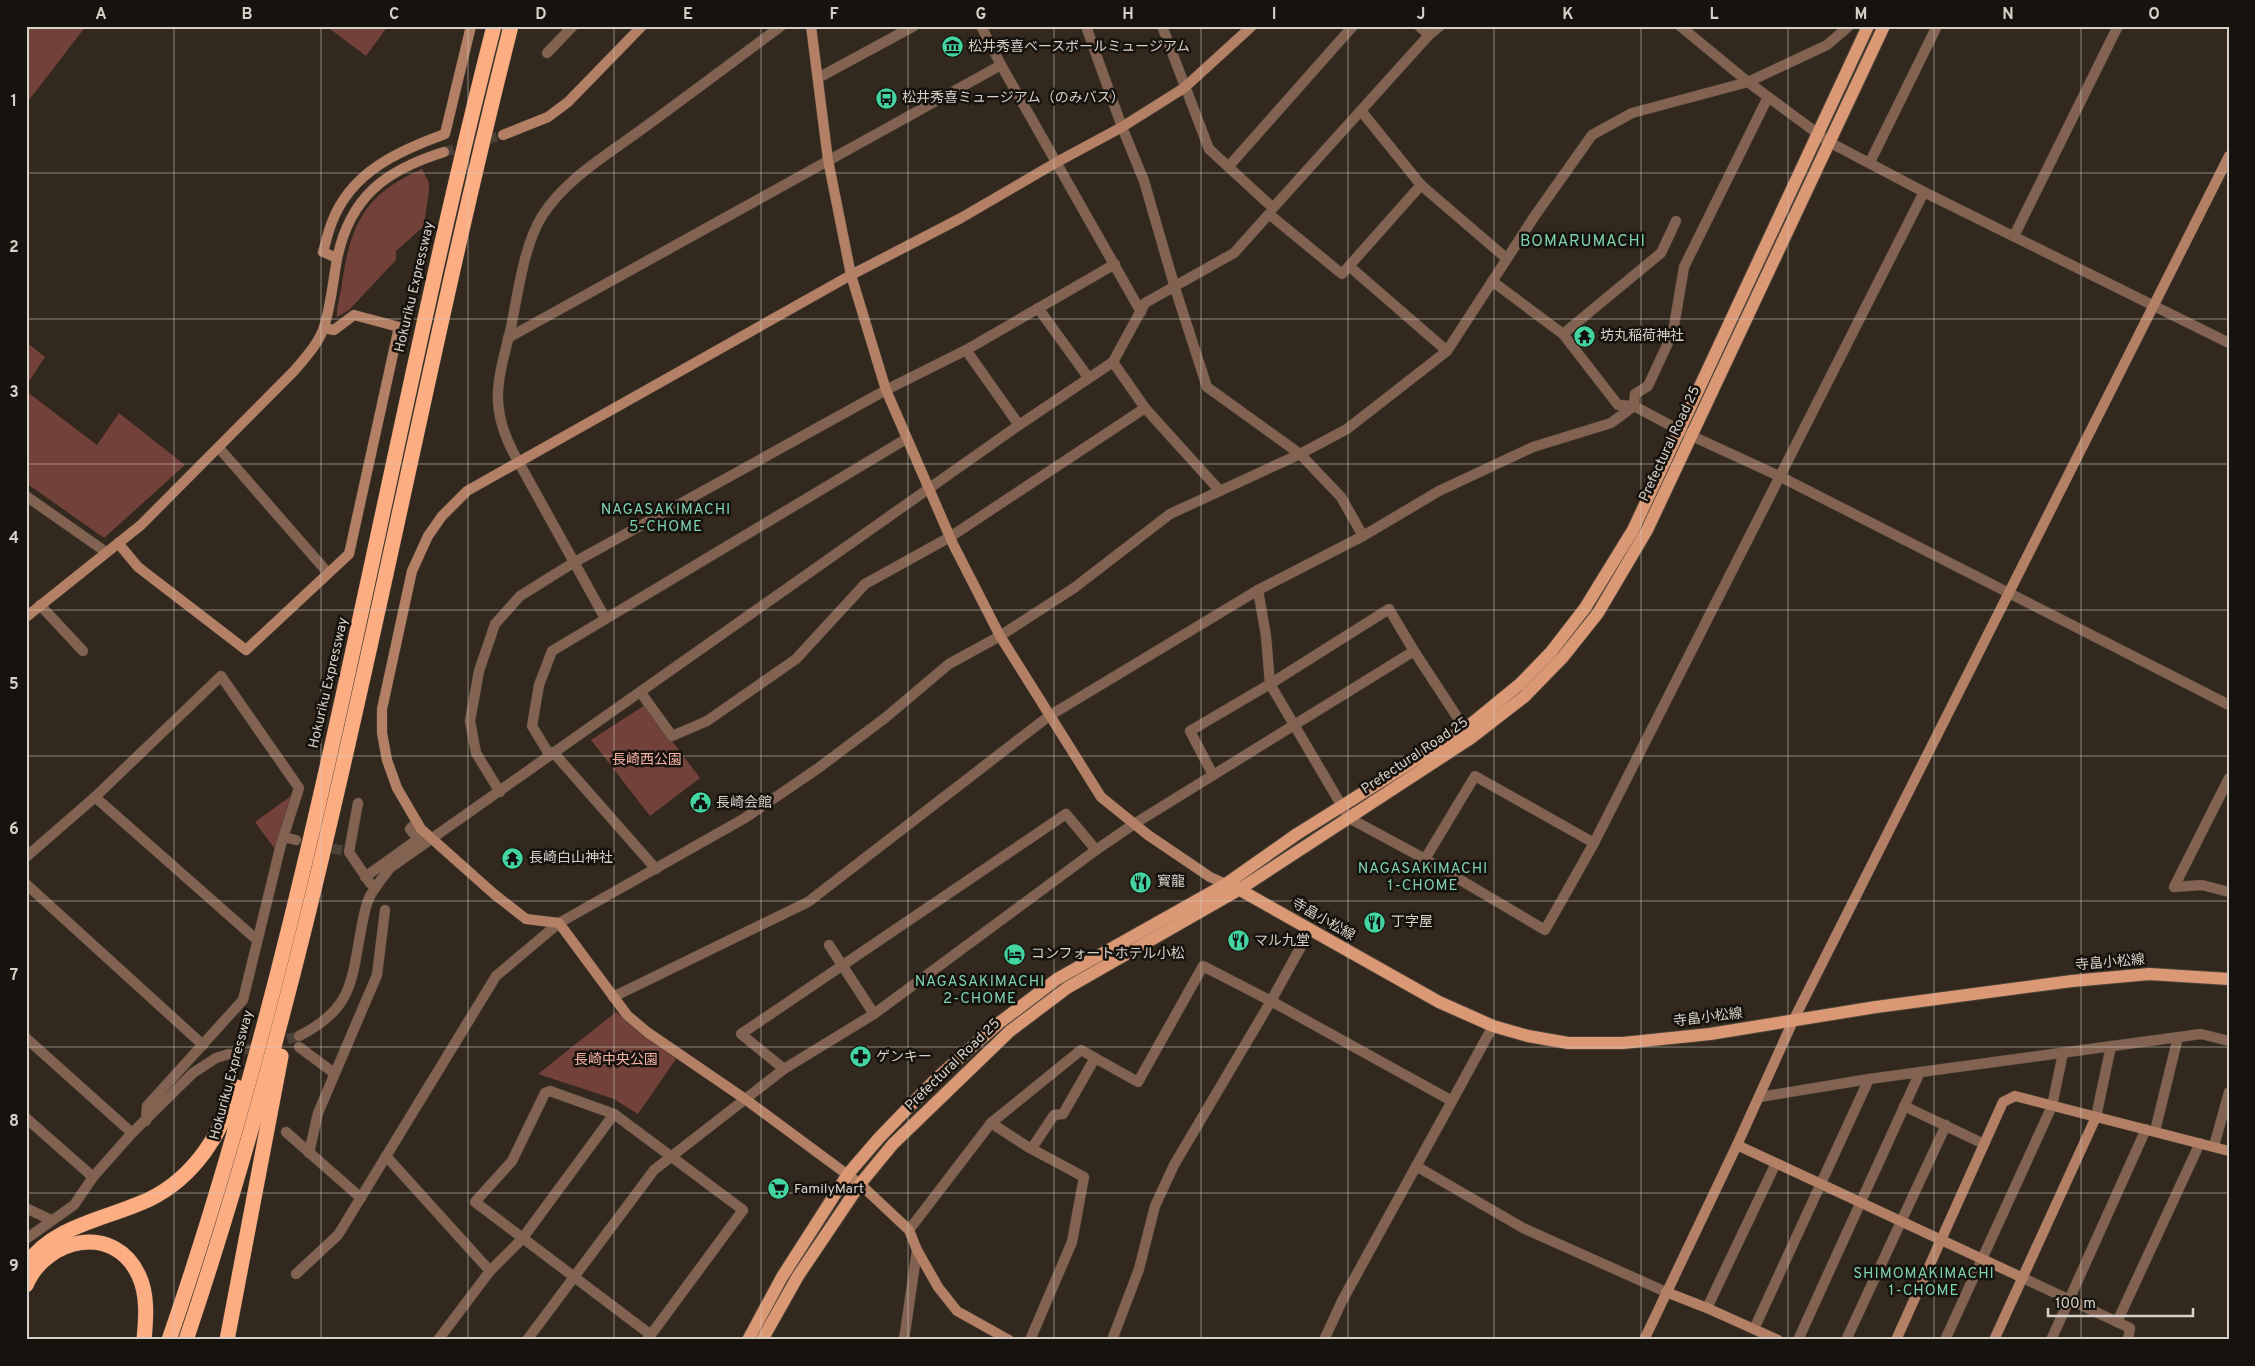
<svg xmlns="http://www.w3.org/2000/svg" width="2255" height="1366" viewBox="0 0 2255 1366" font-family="Overpass,'Noto Sans JP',sans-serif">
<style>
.green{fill:#724139}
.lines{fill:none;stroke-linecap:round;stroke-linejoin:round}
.street-tunnel{stroke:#4b4137;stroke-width:10;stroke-dasharray:10 5;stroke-linecap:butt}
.secondary-tunnel{stroke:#4b4137;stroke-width:10;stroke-dasharray:10 5;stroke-linecap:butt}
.street-casing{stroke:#4c4339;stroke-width:11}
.secondary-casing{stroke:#4c4339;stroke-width:11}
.primary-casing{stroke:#4c4339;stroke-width:14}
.highway-casing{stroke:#4c4339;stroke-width:16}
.street{stroke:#826250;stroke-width:10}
.secondary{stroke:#b48065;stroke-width:10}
.primary{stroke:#da9874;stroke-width:12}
.highway{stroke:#fdad82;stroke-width:15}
.grid{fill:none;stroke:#d7d0c9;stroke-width:1;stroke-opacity:0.55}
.labels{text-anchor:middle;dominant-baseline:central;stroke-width:5;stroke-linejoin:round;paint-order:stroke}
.poi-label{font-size:14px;fill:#d7d0c9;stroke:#16120d;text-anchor:start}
.street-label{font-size:14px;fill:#d7d0c9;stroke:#16120d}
.park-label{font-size:14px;fill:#f9b3a6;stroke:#16120d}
.neighbourhood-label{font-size:15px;letter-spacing:1px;fill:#7dd3ae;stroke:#16120d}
.quarter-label{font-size:16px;letter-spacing:1px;fill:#7dd3ae;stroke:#16120d}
.neatline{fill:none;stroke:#d7d0c9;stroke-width:2}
.grid-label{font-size:16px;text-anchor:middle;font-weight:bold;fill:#d7d0c9}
</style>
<rect width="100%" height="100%" fill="#32281d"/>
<g class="green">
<path d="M26 26H86L26 104Z"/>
<path d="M326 26H388L366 56Z"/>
<path d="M422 169 429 183V190L424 226 396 251V260L349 310 337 317C336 308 341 293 342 283 351 223 365 194 422 169Z"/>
<path d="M26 342 45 357 26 386Z"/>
<path d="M26 391 97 445 119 413 185 465 104 538 26 483Z"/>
<path d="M645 705 700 778 650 816 591 740Z"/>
<path d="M295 793 277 852 255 822Z"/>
<path d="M616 1012 676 1059 638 1114 614 1099 538 1074Z"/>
</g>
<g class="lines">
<g class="street-tunnel">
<path d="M303 842 349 852"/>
<path d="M229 1054 299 1036"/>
</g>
<path class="secondary-tunnel" d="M444 152 503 135"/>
<defs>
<g id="street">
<path d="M981 26 1001 65 1141 312"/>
<path d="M1086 26 1122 127 1144 181 1175 288 1207 387 1300 454 1341 497 1363 536"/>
<path d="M1162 26 1209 149 1273 208 1429 35 1440 26"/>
<path d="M1419 26 1429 35"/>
<path d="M1680 26 1748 82 1829 142 1924 192 2229 343"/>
<path d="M547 53 573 26"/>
<path d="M818 78 914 26"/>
<path d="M1362 112 1421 185 1506 258"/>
<path d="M1870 162 1937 26"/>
<path d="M1229 166 1353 26"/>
<path d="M2014 236 2118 26"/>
<path d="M1349 266 1447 351"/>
<path d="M1492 281 1563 334 1618 405 1634 406 1679 430 1781 477 2229 705"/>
<path d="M1038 308 1088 377"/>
<path d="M1563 334 1661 253 1676 221"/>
<path d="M508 338 1001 65"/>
<path d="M966 350 1019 425"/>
<path d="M1113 362 1145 408 1220 491"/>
<path d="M219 448 328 573"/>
<path d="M26 496 106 552"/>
<path d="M1258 590 1266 636 1270 684 1349 818 1425 859 1545 930 1594 843 1924 192"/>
<path d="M40 605 83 651"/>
<path d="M605 618 513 452C489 405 498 380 510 332 518 295 523 247 542 216 565 180 605 156 638 132 686 97 734 61 781 26"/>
<path d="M641 693 672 736 707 721 796 659 865 584 950 537 1145 408"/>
<path d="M553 752 656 869"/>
<path d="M549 754 532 726 539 685 552 651 906 439"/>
<path d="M1213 775 1190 731 1270 684 1389 609 1414 651"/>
<path d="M2229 778 2174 887 2202 885 2229 892"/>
<path d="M500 792 476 753 470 721 479 671 495 624 520 596 573 563 886 390 966 350 1115 264"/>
<path d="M95 797 257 940"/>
<path d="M358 803 349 852 370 883 376 887"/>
<path d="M283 837 296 840"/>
<path d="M26 857 95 797 221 676 299 788 281 844 243 1000 147 1106 146 1121"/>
<path d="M1425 859 1475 776 1594 843"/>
<path d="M365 877 418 839 410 829 417 822"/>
<path d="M26 884 203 1045"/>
<path d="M829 945 874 1014"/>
<path d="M613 997 808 902 1049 716 1258 590 1363 536 1439 491 1533 447 1611 423 1634 406 1635 394 1648 386 1673 332 1684 267 1768 97"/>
<path d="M299 1036C352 1009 351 984 361 930 363 920 365 906 370 896 375 887 383 877 390 868L1019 425 1113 362 1145 303 1234 253 1269 214 1342 274 1421 185"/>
<path d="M26 1038 132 1133"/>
<path d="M299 1047 334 1073"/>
<path d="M784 1069 741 1034 1066 814 1096 850"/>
<path d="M1760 1097 1869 1079 2201 1034 2229 1041"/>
<path d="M1904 1106 1984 1144"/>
<path d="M2096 1117 2111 1046"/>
<path d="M26 1118 93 1177"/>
<path d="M991 1123 1028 1147 1084 1177 1072 1242 1030 1340"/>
<path d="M2155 1131 2178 1037"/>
<path d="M286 1132 361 1198"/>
<path d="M2214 1146 2229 1092"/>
<path d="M1032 1148 1054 1115 1063 1114 1095 1058"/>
<path d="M309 1153 318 1113 377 975 385 910"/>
<path d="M386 1156 490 1271"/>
<path d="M1416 1166 1523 1228 1666 1292"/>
<path d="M26 1208 51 1220"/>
<path d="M909 1230 991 1123 1081 1050 1138 1082 1203 966 1271 1001 1452 1101 1493 1026"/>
<path d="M26 1239 74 1205 93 1177 132 1133 193 1073 216 1058 229 1054"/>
<path d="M296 1274 338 1235 496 976 559 923 745 818 817 769 885 718 949 664 1000 636 1074 588 1170 514 1300 454 1347 429 1447 351 1534 217 1592 135 1632 113 1748 82 1827 45 1849 26"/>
<path d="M2023 1278 2130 1328 2128 1340"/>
<path d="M1707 1308 1776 1163"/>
<path d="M2117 1322 2200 1143"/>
<path d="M1754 1329 1869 1079"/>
<path d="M438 1340 490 1271 522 1239 614 1114"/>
<path d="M527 1340 654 1170 784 1069 874 1014 1096 850 1134 824 1414 651 1465 729"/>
<path d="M647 1340 743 1210 614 1114 550 1091 545 1093 512 1161 475 1202 651 1335"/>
<path d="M904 1340 917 1250"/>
<path d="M1112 1340 1139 1269 1155 1206 1174 1165 1271 1001 1310 930"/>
<path d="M1324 1340 1342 1301 1452 1101"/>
<path d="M1798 1340 1920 1072"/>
<path d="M1846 1340 1946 1125"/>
<path d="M1945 1340 2052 1106 2063 1053"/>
<path d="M2051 1340 2146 1129"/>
</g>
<g id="secondary">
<path d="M811 26 828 160 851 275 886 390 953 544 1000 636 1101 797 1148 835 1210 877 1226 884"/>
<path d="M503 135 548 117 568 102 642 26"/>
<path d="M337 258 323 252C326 242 328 232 332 222 351 172 398 151 445 134L471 26"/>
<path d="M118 543 138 567 246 650 349 554 399 327 354 315 334 330 324 328"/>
<path d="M26 617 141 525 294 371C305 358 319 343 324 327 331 305 333 281 337 259 350 196 386 170 444 152"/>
<path d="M1737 1145 2023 1278"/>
<path d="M1666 1292 1707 1308 1778 1340"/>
<path d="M1009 1340 957 1311 938 1287 917 1250 909 1230 860 1184 745 1099 647 1032 627 1015 559 923 526 919 494 894 421 829 397 788 387 760 382 733V709L412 571 428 536 442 516 467 491 851 275 961 218 1057 162 1122 127 1184 88 1252 26"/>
<path d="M1644 1340 1737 1145 1793 1021 2229 156"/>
<path d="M1896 1340 2003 1102 2015 1096 2229 1151"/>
<path d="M1994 1340 2096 1117"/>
</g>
<g id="primary">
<path d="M1233 886 1439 1002 1493 1026 1528 1036 1568 1043H1623L1710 1034 1876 1007 2072 981 2149 974 2229 979"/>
<path d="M748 1340 782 1277 848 1174 879 1138 937 1078 999 1023 1057 979 1226 884 1297 834 1465 729 1520 684 1551 652 1585 608 1633 530 1868 26"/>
<path d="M762 1340 798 1276 860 1184 893 1144 1010 1031 1067 988 1240 889 1471 738 1524 697 1563 657 1598 613 1647 530 1884 26"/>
</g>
<g id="highway">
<path d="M26 1265C55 1224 108 1219 150 1199 196 1176 221 1133 237 1087"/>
<path d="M26 1285C46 1238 115 1222 139 1276 148 1295 146 1319 144 1340"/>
<path d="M169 1340C317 913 382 463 494 26"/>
<path d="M186 1340C331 911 400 464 511 26"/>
<path d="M227 1340 281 1056"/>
</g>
</defs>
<use href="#street" class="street-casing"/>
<use href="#secondary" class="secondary-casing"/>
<use href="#primary" class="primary-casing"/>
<use href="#highway" class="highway-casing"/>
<use href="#street" class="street"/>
<use href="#secondary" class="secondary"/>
<use href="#primary" class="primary"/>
<use href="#highway" class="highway"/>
</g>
<path class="grid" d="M174 26V1340M321 26V1340M468 26V1340M614 26V1340M761 26V1340M908 26V1340M1054 26V1340M1201 26V1340M1348 26V1340M1494 26V1340M1641 26V1340M1788 26V1340M1934 26V1340M2081 26V1340M26 173H2229M26 319H2229M26 464H2229M26 610H2229M26 756H2229M26 901H2229M26 1047H2229M26 1193H2229"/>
<defs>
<symbol id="museum-disc" viewBox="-11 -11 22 22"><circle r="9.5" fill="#43d4a0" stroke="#16120d"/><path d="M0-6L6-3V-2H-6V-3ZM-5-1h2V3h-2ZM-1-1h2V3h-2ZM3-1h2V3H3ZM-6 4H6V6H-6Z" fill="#111"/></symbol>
<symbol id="bus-disc" viewBox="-11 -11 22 22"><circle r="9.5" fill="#43d4a0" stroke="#16120d"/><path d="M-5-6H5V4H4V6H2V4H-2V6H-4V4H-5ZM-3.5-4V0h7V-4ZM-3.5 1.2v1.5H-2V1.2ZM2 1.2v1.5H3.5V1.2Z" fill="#111"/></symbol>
<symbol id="temple-disc" viewBox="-11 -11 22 22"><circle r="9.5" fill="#43d4a0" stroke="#16120d"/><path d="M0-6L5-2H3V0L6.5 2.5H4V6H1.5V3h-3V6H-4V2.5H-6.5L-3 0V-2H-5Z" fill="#111"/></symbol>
<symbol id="civic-disc" viewBox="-11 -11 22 22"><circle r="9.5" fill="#43d4a0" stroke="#16120d"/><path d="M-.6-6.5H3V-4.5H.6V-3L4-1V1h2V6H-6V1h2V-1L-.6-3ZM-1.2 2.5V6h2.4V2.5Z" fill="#111"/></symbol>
<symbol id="restaurant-disc" viewBox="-11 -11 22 22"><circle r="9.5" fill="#43d4a0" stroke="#16120d"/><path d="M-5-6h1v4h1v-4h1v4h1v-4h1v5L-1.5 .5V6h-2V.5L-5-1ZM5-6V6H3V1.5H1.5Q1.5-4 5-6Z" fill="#111"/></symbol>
<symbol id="hotel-disc" viewBox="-11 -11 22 22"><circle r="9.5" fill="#43d4a0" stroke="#16120d"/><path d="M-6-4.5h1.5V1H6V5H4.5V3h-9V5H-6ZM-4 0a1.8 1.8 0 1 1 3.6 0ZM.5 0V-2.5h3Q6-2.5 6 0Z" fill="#111"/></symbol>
<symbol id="pharmacy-disc" viewBox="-11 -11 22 22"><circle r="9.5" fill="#43d4a0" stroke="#16120d"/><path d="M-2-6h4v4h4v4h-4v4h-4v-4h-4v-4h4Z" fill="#111"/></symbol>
<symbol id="supermarket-disc" viewBox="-11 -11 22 22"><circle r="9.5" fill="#43d4a0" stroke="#16120d"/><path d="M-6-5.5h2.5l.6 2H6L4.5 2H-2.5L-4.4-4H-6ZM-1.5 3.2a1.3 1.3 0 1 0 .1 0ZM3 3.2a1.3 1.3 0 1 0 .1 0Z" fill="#111"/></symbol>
</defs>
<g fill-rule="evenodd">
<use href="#museum-disc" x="940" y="34" width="25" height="25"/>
<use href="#bus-disc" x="874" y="86" width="25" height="25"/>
<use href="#temple-disc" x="1572" y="324" width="25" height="25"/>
<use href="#civic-disc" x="688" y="790" width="25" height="25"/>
<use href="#temple-disc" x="500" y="846" width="25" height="25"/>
<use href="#restaurant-disc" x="1128" y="870" width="25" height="25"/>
<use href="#restaurant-disc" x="1362" y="910" width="25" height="25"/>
<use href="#restaurant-disc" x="1226" y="928" width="25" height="25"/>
<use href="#hotel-disc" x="1002" y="942" width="25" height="25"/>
<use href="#pharmacy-disc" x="848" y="1044" width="25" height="25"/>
<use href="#supermarket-disc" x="766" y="1176" width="25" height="25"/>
</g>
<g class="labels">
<g class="poi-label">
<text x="968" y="47">松井秀喜ベースボールミュージアム</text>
<text x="902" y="98">松井秀喜ミュージアム（のみバス）</text>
<text x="1600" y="336">坊丸稲荷神社</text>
<text x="716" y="803">長崎会館</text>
<text x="529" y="858">長崎白山神社</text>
<text x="1157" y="882">寳龍</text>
<text x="1391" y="922">丁字屋</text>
<text x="1254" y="941">マル九堂</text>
<text x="1031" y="954">コンフォートホテル小松</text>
<text x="876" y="1057">ゲンキー</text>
<text x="794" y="1189">FamilyMart</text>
</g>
<g class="street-label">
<text transform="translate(415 287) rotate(-77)">Hokuriku Expressway</text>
<text transform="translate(1670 444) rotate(-65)">Prefectural Road 25</text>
<text transform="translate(329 683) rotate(-77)">Hokuriku Expressway</text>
<text transform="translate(1415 756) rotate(-34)">Prefectural Road 25</text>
<text transform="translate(1323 920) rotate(30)">寺畠小松線</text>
<text transform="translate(2110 963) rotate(-5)">寺畠小松線</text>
<text transform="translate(1708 1018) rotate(-7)">寺畠小松線</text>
<text transform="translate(953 1065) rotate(-44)">Prefectural Road 25</text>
<text transform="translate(232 1075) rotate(-75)">Hokuriku Expressway</text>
</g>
<g class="park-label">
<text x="647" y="760">長崎西公園</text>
<text x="616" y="1060">長崎中央公園</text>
</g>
<g class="neighbourhood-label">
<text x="666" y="510">NAGASAKIMACHI<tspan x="666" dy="17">5-CHOME</tspan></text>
<text x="1423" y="869">NAGASAKIMACHI<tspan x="1423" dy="17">1-CHOME</tspan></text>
<text x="980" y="982">NAGASAKIMACHI<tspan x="980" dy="17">2-CHOME</tspan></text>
<text x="1924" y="1274">SHIMOMAKIMACHI<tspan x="1924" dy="17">1-CHOME</tspan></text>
</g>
<g class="quarter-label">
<text x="1583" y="242">BOMARUMACHI</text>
</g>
</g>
<rect width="2255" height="1366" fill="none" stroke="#16120d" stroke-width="55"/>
<path d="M2048 1308v8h145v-8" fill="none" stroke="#d7d0c9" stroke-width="2.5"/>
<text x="2055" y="1308" font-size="15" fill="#d7d0c9" stroke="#16120d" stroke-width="4" paint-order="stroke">100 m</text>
<rect x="28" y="28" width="2200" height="1310" class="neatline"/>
<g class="grid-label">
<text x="101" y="19">A</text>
<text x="247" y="19">B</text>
<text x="394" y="19">C</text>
<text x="541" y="19">D</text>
<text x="688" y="19">E</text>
<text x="834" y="19">F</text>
<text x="981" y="19">G</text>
<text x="1128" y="19">H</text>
<text x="1274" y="19">I</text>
<text x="1421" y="19">J</text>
<text x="1568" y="19">K</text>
<text x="1714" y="19">L</text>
<text x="1861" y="19">M</text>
<text x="2008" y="19">N</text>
<text x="2154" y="19">O</text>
<text x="14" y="106">1</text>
<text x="14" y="252">2</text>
<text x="14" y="397">3</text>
<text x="14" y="543">4</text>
<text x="14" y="689">5</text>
<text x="14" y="834">6</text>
<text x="14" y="980">7</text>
<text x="14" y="1126">8</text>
<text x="14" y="1271">9</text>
</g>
</svg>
